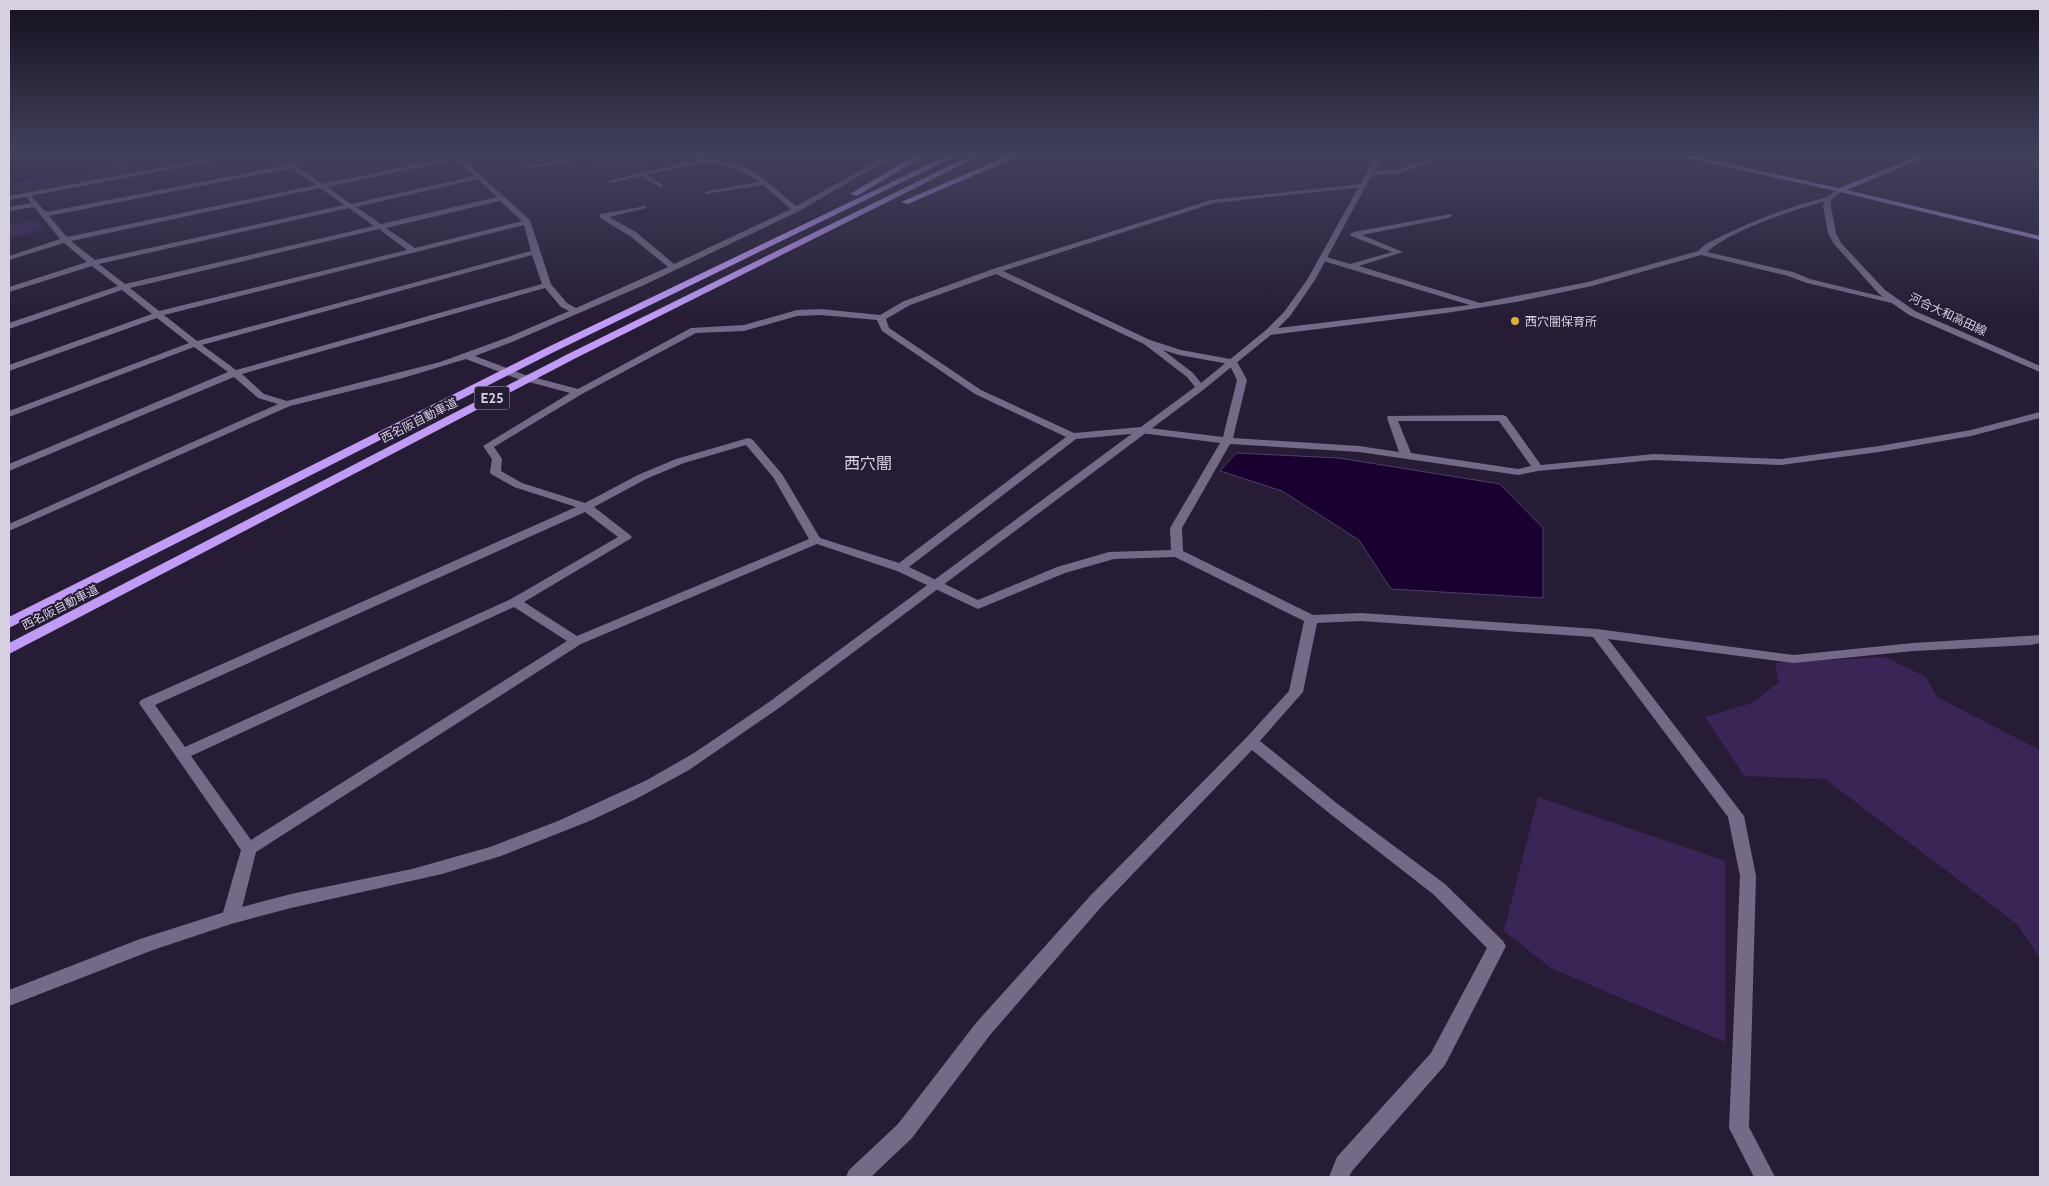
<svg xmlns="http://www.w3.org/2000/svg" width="2049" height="1186" viewBox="0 0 2049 1186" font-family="Cabin,'Noto Sans JP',sans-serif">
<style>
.green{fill:#3a2557}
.water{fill:#180031;stroke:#513e66}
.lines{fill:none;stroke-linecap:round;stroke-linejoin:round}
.street{fill:#746a87;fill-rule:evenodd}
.secondary{fill:#746a87;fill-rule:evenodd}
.primary{fill:#a288ca;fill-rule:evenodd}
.highway{fill:#c09cf7;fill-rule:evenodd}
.poi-dot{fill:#d9b334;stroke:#261c35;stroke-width:2}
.labels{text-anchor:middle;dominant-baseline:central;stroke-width:4;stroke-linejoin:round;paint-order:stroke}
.far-street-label{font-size:12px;fill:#d6d0e1;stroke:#261c35}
.far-poi-label{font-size:12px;fill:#d6d0e1;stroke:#261c35;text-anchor:start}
.shield{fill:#261c35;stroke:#a19aad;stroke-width:1}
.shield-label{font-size:14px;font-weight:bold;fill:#d6d0e1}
.neighbourhood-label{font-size:16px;fill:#d6d0e1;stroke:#261c35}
</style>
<rect width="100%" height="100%" fill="#261c35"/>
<g class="green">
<path d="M626 154H644L652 160 602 169 591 159Z"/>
<path d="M37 219 44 229 9 239V226Z"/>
<path d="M1885 657 1926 677 1937 697 2040 750V959L2017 924 1825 779 1744 776 1705 717 1752 703 1779 682 1775 663Z"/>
<path d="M1538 797 1725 861V1042L1551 968 1504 931Z"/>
</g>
<g class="water">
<path d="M9 154H156C134 164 112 156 91 171L9 185Z"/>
<path d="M1236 453 1339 458 1500 484 1543 528V598L1391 589 1359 540 1282 491 1220 471Z"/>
</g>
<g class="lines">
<g class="street">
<path d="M554 154H560L565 160 599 154H614L527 169 524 167 559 161Z"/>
<path d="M685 154H694L742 166 764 179 796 206 890 154H898L799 211 644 285 512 342 475 356 525 375 578 389 691 328 744 325 797 310 821 309 880 315 904 301 993 269 1211 200 1362 184 1364 185V187L1214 203 1003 271 1150 340 1181 350 1236 360 1247 380 1233 438 1359 446 1399 452 1387 418 1388 416 1502 415 1506 416 1541 465 1654 454 1781 459 1879 446 1971 430 2040 412V418L1971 436 1879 452 1781 465 1654 460 1538 471 1518 475 1359 452 1230 444 1182 528 1183 551 1313 615 1361 613 1597 629 1794 655 1913 643 2040 635V643L2031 645 1913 651 1794 663 1608 639 1744 816 1756 876 1749 1127 1775 1177H1754L1729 1128 1740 876 1728 817 1593 637 1361 621 1317 623 1303 692 1260 741 1339 805 1445 884 1503 941 1506 946 1445 1065 1352 1171 1349 1177H1329L1337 1157 1431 1053 1487 948 1433 894 1329 813 1252 750 1102 906 990 1035 912 1138 871 1177H846L849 1170 898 1124 976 1023 1090 896 1246 738 1289 691 1304 621 1175 557 1114 559 1065 573 978 609 897 571 817 544 581 644 256 852 240 916 237 921 231 923 225 921 222 916 241 850 141 706 139 703 141 700 576 507 514 487 491 474 490 472 492 459 483 446 570 393 518 379 466 359 403 378 290 406 9 531V524L278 404 258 398 234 377 9 471V464L228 372 194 347 9 417V411L189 343 157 318 9 371V365L152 314 122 290 9 329V323L118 286 92 266 9 292V287L87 262 64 243 9 260V256L60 239 34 207 9 211V207L31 203 25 195 28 193 46 212 293 164 323 184 458 155 530 220 551 284 567 303 576 308 668 267 630 236 600 218V214L646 206V208L609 217 636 232 674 264 791 209 763 185 706 194 705 193 708 191 759 182C718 152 692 165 647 175L663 185V187L661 188 640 176 611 183 608 181 697 160ZM457 159 475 176 351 204 327 187ZM292 168 316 185 67 237 49 216ZM478 179 497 197 381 224 356 207ZM320 188 344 205 95 260 71 241ZM500 201 522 221 415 248 386 228ZM349 208 374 226 125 284 99 264ZM524 225 531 251 197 341 164 315ZM379 229 407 250 159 311 130 288ZM532 255 542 284 236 370 202 345ZM996 274 1144 344 1179 355 1229 364 1237 380 1223 437 1141 427 1074 433 981 390 889 328 886 319 910 305ZM545 288 561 307 569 311 506 338 440 362 287 401 264 394 242 374ZM821 315 877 320 882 331 975 394 1066 437 899 563 820 538 782 474 752 439 748 438 676 459 638 475 585 503 522 483 501 471 502 459 494 447 582 394 696 333 744 331 797 316ZM1398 421H1499L1531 466 1518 469 1411 453ZM1141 433 1220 443 1170 528 1171 550 1109 552 1057 567 978 600 909 567 1076 439ZM746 445 773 477 809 539 577 636 524 602 630 539 632 537 630 535 594 507 646 479 684 463ZM585 512 618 537 511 599 185 747 155 705ZM514 607 567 641 251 840 191 756Z"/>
<path d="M1449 154H1461L1429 162 1398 174 1371 175 1368 173 1371 171 1397 170 1425 160Z"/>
<path d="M1828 197 1831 199 1830 200C1797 209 1732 229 1707 252L1793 272 1810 279 1900 301V305L1807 283 1788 276 1701 255 1592 286 1516 302 1446 313 1269 335 1265 332 1269 329 1470 305 1320 260 1319 258 1323 256 1350 264 1392 252 1351 236 1350 234 1354 232 1451 214 1452 216 1448 218 1362 235 1403 252 1359 266 1480 303 1588 282 1698 251 1706 244C1746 224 1785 207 1828 197Z"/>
</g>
<g class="secondary">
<path d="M235 154H249L9 200V196Z"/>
<path d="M1377 154H1383L1315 280 1290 316 1272 334 1203 390 779 708 689 770 636 799 592 820 501 856 442 874 291 908 231 924 153 950 9 1006V990L140 939 231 910 291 894 412 869 490 847 558 821 647 780 694 753 769 702 1195 387 1187 377 1144 344V340H1150L1193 373 1201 383 1266 330 1284 312 1307 280Z"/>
<path d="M1838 189 1843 190 1831 200V206L1836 233 1841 243 1885 290 1915 311 2040 366V372L1909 315 1879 294 1834 244 1828 233 1823 206 1825 199Z"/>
</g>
<path class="primary" d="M1670 154H1683L1839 188 1923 154H1932L1847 190 2040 236V240L1840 192Z"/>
<g class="highway">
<path d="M917 154H927L857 196 850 194Z"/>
<path d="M950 154H960L554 352 9 628V617L546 348Z"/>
<path d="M973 154H983L576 358 9 654V643L568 354Z"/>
<path d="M1012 154H1023L908 204 901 202Z"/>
</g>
</g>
<linearGradient id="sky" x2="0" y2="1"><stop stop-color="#150f1d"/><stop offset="0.48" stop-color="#41405c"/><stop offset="1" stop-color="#41405c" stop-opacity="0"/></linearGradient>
<rect width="2049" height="320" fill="url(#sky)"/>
<circle class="poi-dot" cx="1515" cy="321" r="5"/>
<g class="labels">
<g class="far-street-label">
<text transform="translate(1948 314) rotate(25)">河合大和高田線</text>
<text transform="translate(419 420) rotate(-27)">西名阪自動車道</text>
<text transform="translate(60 607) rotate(-27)">西名阪自動車道</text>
</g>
<g class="far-poi-label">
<text x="1525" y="321">西穴闇保育所</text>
</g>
<rect class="shield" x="474.5" y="386.5" width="35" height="23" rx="4"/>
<g class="shield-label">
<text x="492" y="398">E25</text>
</g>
<g class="neighbourhood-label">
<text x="868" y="463">西穴闇</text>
</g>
</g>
<rect width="2049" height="1186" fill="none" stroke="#d6d0e1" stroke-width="20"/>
</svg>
